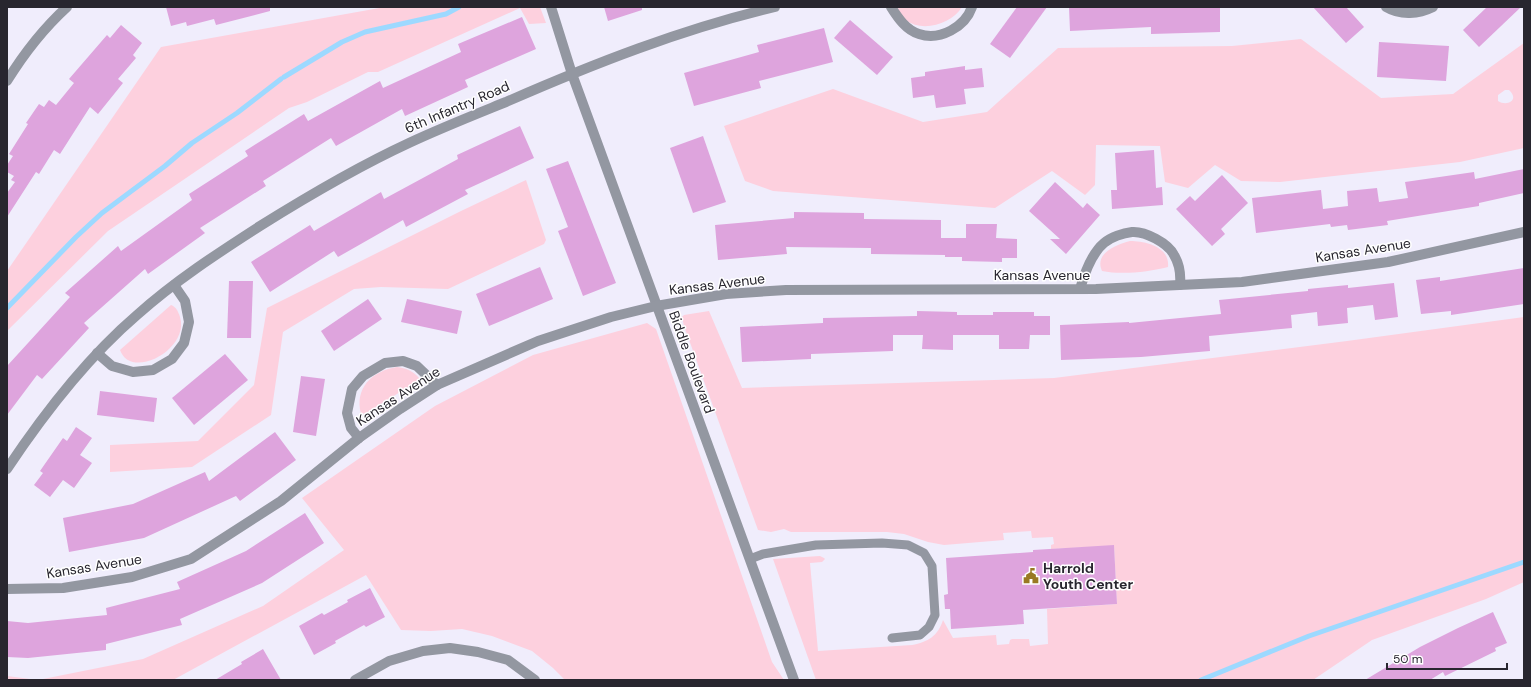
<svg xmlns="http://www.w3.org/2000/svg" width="1531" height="687" viewBox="0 0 1531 687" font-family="'DM Sans',sans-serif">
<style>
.green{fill:#fdd0de;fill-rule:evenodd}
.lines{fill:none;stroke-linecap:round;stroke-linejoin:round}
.stream{stroke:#9dd9ff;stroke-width:5}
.building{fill:#dea4dd}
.service{stroke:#9397a1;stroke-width:9}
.minor{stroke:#9397a1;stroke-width:10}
.labels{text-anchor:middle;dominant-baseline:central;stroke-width:3;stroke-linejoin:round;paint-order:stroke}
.street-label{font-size:14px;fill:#28262f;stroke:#fff}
.poi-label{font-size:14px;font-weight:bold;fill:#28262f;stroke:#fff;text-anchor:start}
</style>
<rect width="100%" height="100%" fill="#f0edfc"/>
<g class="green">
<path d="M385 7H540L546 23 529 24 520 8 378 72H368L307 102 289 108 108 231 7 331V271L161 47Z"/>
<path d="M896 7H962C952 24 922 33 906 20 902 17 899 11 896 7Z"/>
<path d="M1301 39 1381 98 1453 94 1524 43V148L1460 162 1280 182 1241 181 1215 165 1188 188 1165 182 1160 146 1096 145 1095 185 1085 195 1052 171 995 208 773 191 745 181 724 126 833 89 923 122 987 112 1058 48 1232 46ZM1505 90H1509C1520 100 1507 107 1498 101V95Z"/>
<path d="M526 180 546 240 544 244 448 289 381 287 354 289 283 332 271 415 192 467 110 472V445L198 441 254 385 267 308 461 211Z"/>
<path d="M1130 241C1146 241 1170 247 1168 267 1149 272 1121 275 1102 271 1094 253 1116 245 1130 241Z"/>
<path d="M171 305C176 307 178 311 180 317 190 349 131 381 120 350Z"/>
<path d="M709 311 742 388 1054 378 1347 341 1524 317V582L1486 599 1372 640 1313 680H816L773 559 820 556 824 558 825 559 822 562 810 563 818 651 912 645C928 642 938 636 943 620L953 638 996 635 997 645 1009 644 1010 640 1012 639H1029L1030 646 1048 644 1047 609 1117 604 1114 546 1051 549V545L1054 544 1053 537 1032 538 1031 531 1003 533 1004 540 944 545 928 542 904 534 887 532H791L784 529 771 532 758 530 684 326 682 317 684 315Z"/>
<path d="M647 323 656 329 772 662 784 680H565L553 668 532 651 492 636 462 629 431 631 401 630 366 575 173 680H7V676L38 680 143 659 263 606 344 550 302 498 435 406 533 355Z"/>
<path d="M397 367C406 368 413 371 419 378L418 381 366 413 361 414C354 388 372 371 397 367Z"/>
</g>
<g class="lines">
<g class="stream">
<path d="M284 77 342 42 365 32 446 14 459 7"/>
<path d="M7 308 76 237 102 213 165 166 192 143 237 113 281 79"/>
<path d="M1201 680 1309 636 1524 562"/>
</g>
</g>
<g class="building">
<path d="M166 7H270V11L216 25 214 19 187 26 186 22 171 26Z"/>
<path d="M604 7H642V10L608 21Z"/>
<path d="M1017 7H1047L1010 58 990 44Z"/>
<path d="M1069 7H1220V32L1151 34V27L1070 31Z"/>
<path d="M1313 7H1346L1364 27 1346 43Z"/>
<path d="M1487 7H1521L1479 47 1463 30Z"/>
<path d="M522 17 536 49 465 80 468 87 405 116 402 109 336 146 331 138 263 181 266 186 200 228 205 233 148 274 145 269 84 323 89 328 42 379 37 375 7 415V366L70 297 65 293 118 246 121 251 192 200 189 194 248 156 245 151 304 114 308 121 380 81 383 88 461 52 458 44Z"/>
<path d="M850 20 893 57 877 75 834 38Z"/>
<path d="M121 25 142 43 133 55 136 58 118 79 123 83 98 114 90 107 60 154 54 150 39 174 36 172 7 217V193L15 182 11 180 14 176 7 172V165L13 156 9 154 28 124 26 123 39 104 44 107 49 100 56 105 74 83 69 79 107 35 110 38Z"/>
<path d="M824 28 833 62 759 81 761 88 694 106 684 73 759 52 757 45Z"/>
<path d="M1379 42 1449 46 1446 81 1377 77Z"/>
<path d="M965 66V70L982 68 984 87 964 89 966 104 936 108 934 95 913 98 911 78 925 76V72Z"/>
<path d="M520 126 534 158 465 190 468 194 406 227 403 220 338 257 334 251 270 292 251 262 310 225 314 231 381 192 384 199 458 159 457 155Z"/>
<path d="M703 136 726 202 693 213 670 148Z"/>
<path d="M1154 150 1156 188 1162 187 1163 205 1112 209 1111 190H1117L1115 153Z"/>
<path d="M568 161 616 283 583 296 558 231 568 227 546 169Z"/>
<path d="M1524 169V193L1479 203V206L1387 221 1388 225 1348 230 1347 225 1331 227 1330 224 1256 233 1252 198 1321 190 1323 209 1348 206 1347 191 1377 188 1379 202 1408 198 1405 182 1474 172 1475 179Z"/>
<path d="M1222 175 1248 203 1221 229 1225 234 1212 246 1176 209 1190 196 1195 201Z"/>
<path d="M1055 182 1083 208 1087 203 1100 215 1066 254 1050 239H1060L1029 211Z"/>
<path d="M794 212 864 213V219L941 220V238H966V224H997L996 238 1017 239V258H1002V262L962 261V257H945V255L871 254V248L786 247 787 254 718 260 715 225 794 218Z"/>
<path d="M540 267 553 299 489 326 476 294Z"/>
<path d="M1524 268V304L1451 315V311L1421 314 1416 280 1440 277V281Z"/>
<path d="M229 281H253L251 338H227Z"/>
<path d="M1394 283 1398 317 1375 320 1373 305 1347 308 1348 323 1318 326 1317 312 1291 315 1292 328 1209 336 1210 351 1141 357 1061 360 1060 325 1129 322V323L1221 314 1219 300 1308 291V289L1348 285V288Z"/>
<path d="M368 299 382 319 334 351 321 331Z"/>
<path d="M407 299 462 311 457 334 401 322Z"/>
<path d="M917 311 957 312V315H993V312H1034V316H1050V335H1030L1029 349H999V335H953V350L922 349 923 335H893V351L811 354V359L742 362 740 327 823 323V318L917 316Z"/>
<path d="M225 354 248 380 194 425 172 398Z"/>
<path d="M301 376 325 379 316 436 293 432Z"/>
<path d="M100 391 157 398 154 422 97 415Z"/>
<path d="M76 427 92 438 80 455 92 463 74 488 63 480 50 497 34 485 43 473 40 471 63 438 67 441Z"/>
<path d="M275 432 296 460 240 501 236 496 144 538 69 552 63 518 133 504 205 472 209 481Z"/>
<path d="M305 513 324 543 262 583 180 619 182 625 106 644V650L28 658 7 657V621L28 623 107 615 106 608 180 589 177 582 246 551Z"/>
<path d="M1114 545 1117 604 1023 610 1024 624 951 629 950 609H945L944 595 948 594 946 558 1033 552V550Z"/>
<path d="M370 588 385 617 366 627 364 625 335 641 336 643 314 655 299 626 322 613 324 615 348 602 347 600Z"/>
<path d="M1493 612 1507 643 1495 648 1496 651 1445 676 1443 672 1430 680H1365L1420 647 1458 628Z"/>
<path d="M263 649 281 680H215L242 664 241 662Z"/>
</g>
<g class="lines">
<path class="service" d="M750 559 763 554 816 545 882 543 908 545 924 553 932 566 935 615 929 627 920 635 892 638"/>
<g class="minor">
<path d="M551 7 572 74 794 680"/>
<path d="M891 7C898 18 906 30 919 34 940 41 965 27 972 7"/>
<path d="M1386 7C1401 16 1419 14 1433 7"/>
<path d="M7 81C23 55 44 28 67 7"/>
<path d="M1080 289C1084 275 1092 253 1104 243 1111 237 1123 233 1132 232 1145 231 1168 243 1174 255 1180 265 1181 274 1180 285"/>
<path d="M97 353 112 366 133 372 153 370 172 359 184 343 189 322 185 301 174 285"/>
<path d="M359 438 351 428 347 413 352 389 363 376 385 363 403 361 417 366 437 385"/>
<path d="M7 469C43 415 88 357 137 315 175 281 218 253 260 226 308 196 357 167 409 143 441 128 474 115 506 102 593 64 682 29 775 7"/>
<path d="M7 589 63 588 132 577 191 559 281 501 359 438 400 409 437 385 538 341 611 317 656 306 726 294 786 290 1096 289 1242 282 1388 262 1524 232"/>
<path d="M355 680 389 661 423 651 450 648 478 652 508 660 535 680"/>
</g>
</g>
<defs>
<symbol id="civic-bare" viewBox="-9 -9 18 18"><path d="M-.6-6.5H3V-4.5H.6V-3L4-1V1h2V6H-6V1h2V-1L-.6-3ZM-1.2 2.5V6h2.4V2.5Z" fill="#997923" stroke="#fff" stroke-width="2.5" paint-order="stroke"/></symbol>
</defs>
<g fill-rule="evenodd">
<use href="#civic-bare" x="1020" y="565" width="22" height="22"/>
</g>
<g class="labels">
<g class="street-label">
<text transform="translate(457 107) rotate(-23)">6th Infantry Road</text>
<text transform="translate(1363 250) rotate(-9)">Kansas Avenue</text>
<text x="1042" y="275">Kansas Avenue</text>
<text transform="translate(717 284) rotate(-7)">Kansas Avenue</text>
<text transform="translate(692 362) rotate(70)">Biddle Boulevard</text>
<text transform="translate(398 396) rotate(-33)">Kansas Avenue</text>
<text transform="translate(94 566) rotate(-9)">Kansas Avenue</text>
</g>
<g class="poi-label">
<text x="1043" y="568">Harrold<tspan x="1043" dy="16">Youth Center</tspan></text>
</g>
</g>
<rect width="1531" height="687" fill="none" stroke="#28262f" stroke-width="16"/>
<path d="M1387 663v6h120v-6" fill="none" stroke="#28262f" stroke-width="2"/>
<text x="1393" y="663" font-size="12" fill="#28262f" stroke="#ffffff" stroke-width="3" paint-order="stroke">50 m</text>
</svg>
